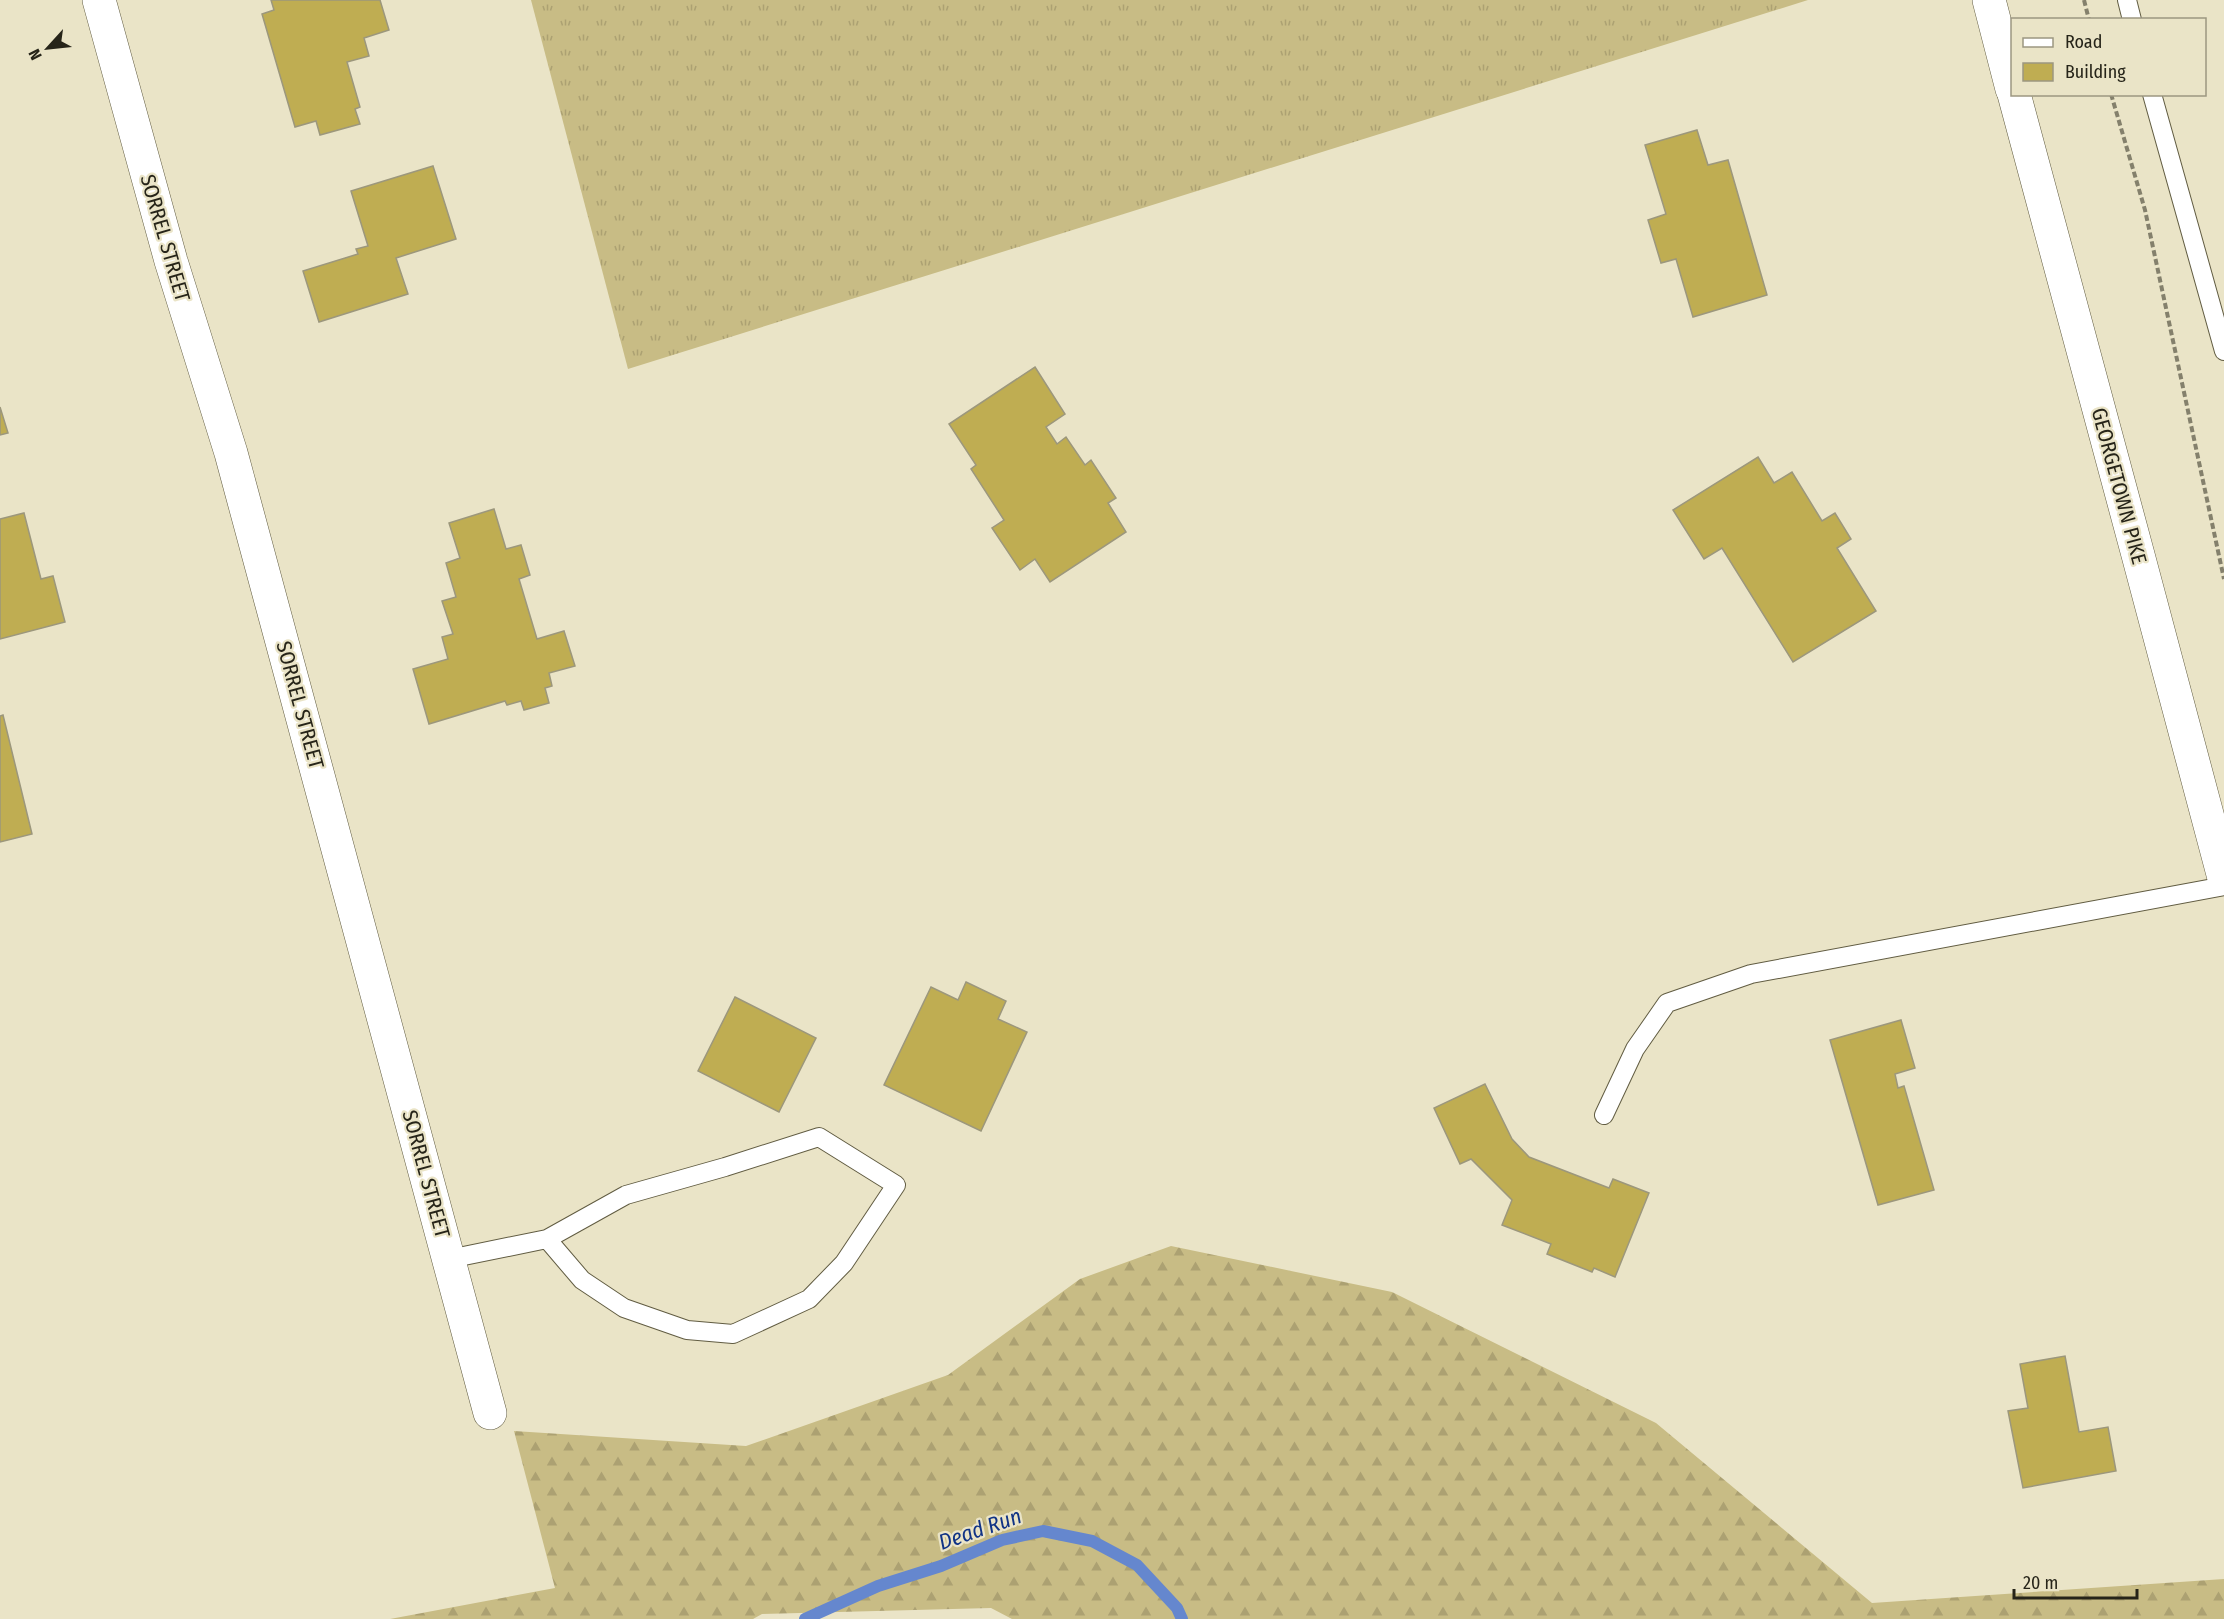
<svg xmlns="http://www.w3.org/2000/svg" width="2224" height="1619" viewBox="0 0 2224 1619" font-family="'Fira Sans Condensed',sans-serif">
<style>
.grass{fill:url(#grass-tufts)}
.forest{fill:url(#forest-firs)}
.lines{fill:none;stroke-linecap:round;stroke-linejoin:round}
.stream{stroke:#6587ce;stroke-width:12}
.building{fill:#bfad52;stroke:#9c977c;stroke-width:1.5}
.service-casing{stroke:#615c42;stroke-width:20}
.minor-casing{stroke:#615c42;stroke-width:34}
.primary-casing{stroke:#615c42;stroke-width:34}
.path{stroke:#84806c;stroke-width:4;stroke-dasharray:6 3;stroke-linecap:butt}
.service{stroke:#fff;stroke-width:18}
.minor{stroke:#fff;stroke-width:33}
.primary{stroke:#fff;stroke-width:33}
.labels{text-anchor:middle;dominant-baseline:central;stroke-width:4.5;stroke-linejoin:round;paint-order:stroke}
.street-label{font-size:21px;fill:#262419;stroke:#eae4c7}
.water-label{font-size:22px;font-style:italic;fill:#103385;stroke:#eae4c7}
</style>
<defs>
<pattern id="grass-tufts" width="24" height="20" patternUnits="userSpaceOnUse" patternTransform="scale(1.5)"><rect width="24" height="20" fill="#c8bc85"/><path d="M3 7l-1-3M5 7V3M7 7l1-3M15 17l-1-3M17 17v-4M19 17l1-3" fill="none" stroke="#aca172"/></pattern>
<pattern id="forest-firs" width="22" height="20" patternUnits="userSpaceOnUse" patternTransform="scale(1.5)"><rect width="22" height="20" fill="#c8bc85"/><path d="M5 1l3.5 6h-7zM16 11l3.5 6h-7z" fill="#aca172"/></pattern>
</defs>
<rect width="100%" height="100%" fill="#eae4c7"/>
<path class="grass" d="M531 0H1808L628 369Z"/>
<path class="forest" d="M1171 1246 1392 1292 1656 1423 1872 1603 2224 1579V1619H1012L991 1608 762 1614 753 1619H390L555 1588 514 1431 746 1446 948 1375 1080 1279Z"/>
<g class="lines">
<path class="stream" d="M805 1619 878 1586 941 1566 1002 1540 1043 1531 1092 1541 1137 1565 1177 1608 1182 1619"/>
</g>
<g class="building">
<path d="M271 0H380L389 30 364 38 369 56 347 62 360 107 355 109 360 124 320 135 316 121 295 127 262 14 274 10Z"/>
<path d="M1697 130 1708 165 1728 160 1767 295 1693 317 1676 259 1661 263 1648 220 1666 214 1645 145Z"/>
<path d="M433 166 456 239 396 258 408 294 319 322 303 271 358 254 356 249 368 246 351 191Z"/>
<path d="M1035 367 1065 414 1046 427 1057 444 1066 437 1085 465 1091 460 1116 498 1108 503 1126 532 1050 582 1035 559 1020 570 992 528 1004 520 971 469 976 465 949 424Z"/>
<path d="M0 407 8 433 0 435Z"/>
<path d="M1758 457 1774 483 1792 472 1822 521 1835 513 1851 539 1837 548 1876 611 1793 662 1722 548 1704 559 1673 510Z"/>
<path d="M494 509 506 549 521 545 530 575 519 579 537 639 564 631 575 666 549 673 552 686 545 688 549 703 524 710 521 701 507 705 505 701 429 724 413 669 448 659 442 637 453 634 442 601 456 597 446 563 460 558 449 523Z"/>
<path d="M24 513 41 579 53 576 65 622 0 639V519Z"/>
<path d="M3 715 32 834 0 842V716Z"/>
<path d="M966 982 1006 1001 998 1019 1027 1032 981 1131 884 1085 931 987 958 1000Z"/>
<path d="M735 997 816 1038 779 1112 698 1071Z"/>
<path d="M1901 1020 1915 1068 1895 1074 1898 1088 1904 1086 1934 1190 1878 1205 1830 1040Z"/>
<path d="M1485 1084 1512 1139 1529 1157 1609 1188 1613 1179 1649 1193 1615 1277 1594 1268 1592 1272 1547 1254 1551 1244 1502 1225 1512 1200 1471 1159 1460 1164 1434 1108Z"/>
<path d="M2065 1356 2079 1432 2108 1427 2116 1471 2023 1488 2008 1411 2028 1408 2020 1364Z"/>
</g>
<g class="lines">
<defs>
<g id="service">
<path d="M2127 0 2132 20"/>
<path d="M2152 94 2224 351"/>
<path d="M1604 1115 1635 1049 1667 1003 1751 974 2224 886"/>
<path d="M449 1259 547 1239 582 1280 624 1308 687 1330 733 1334 809 1299 844 1263 896 1185 819 1137 725 1167 626 1195 547 1239"/>
</g>
<path id="minor" d="M99 0 171 261 231 453 490 1413"/>
<g id="primary">
<path d="M1989 0 2012 89"/>
<path d="M2014 94C2083 356 2156 616 2224 878"/>
</g>
</defs>
<use href="#service" class="service-casing"/>
<use href="#minor" class="minor-casing"/>
<use href="#primary" class="primary-casing"/>
<g class="path">
<path d="M2084 0 2089 20"/>
<path d="M2111 94 2145 210 2224 579"/>
</g>
<use href="#service" class="service"/>
<use href="#minor" class="minor"/>
<use href="#primary" class="primary"/>
</g>
<g class="labels">
<g class="street-label">
<text transform="translate(165 238) rotate(74)">SORREL STREET</text>
<text transform="translate(2119 486) rotate(75)">GEORGETOWN PIKE</text>
<text transform="translate(300 705) rotate(75)">SORREL STREET</text>
<text transform="translate(426 1174) rotate(75)">SORREL STREET</text>
</g>
<g class="water-label">
<text transform="translate(980 1529) rotate(-19)">Dead Run</text>
</g>
</g>
<rect x="2011" y="18" width="195" height="78" fill="#eae4c7" stroke="#9c9781" stroke-width="1.5"/>
<rect x="2023" y="38" width="30" height="9" fill="#ffffff" stroke="#9c9781" stroke-width="1.5"/>
<text x="2065" y="48" font-size="18" fill="#262419">Road</text>
<rect x="2023" y="63" width="30" height="18" fill="#bfad52" stroke="#9c9781" stroke-width="1.5"/>
<text x="2065" y="78" font-size="18" fill="#262419">Building</text>
<g transform="translate(48 48) rotate(243)" stroke="#eae4c7" stroke-width="4.5" paint-order="stroke">
<path d="M0-4.5L10 22L0 15L-10 22Z" fill="#262419"/>
<text y="-9" font-size="16" font-weight="bold" text-anchor="middle" fill="#262419">N</text>
</g>
<path d="M2014 1589v9h123v-9" fill="none" stroke="#262419" stroke-width="3"/>
<text x="2023" y="1589" font-size="18" fill="#262419" stroke="#eae4c7" stroke-width="4.5" paint-order="stroke">20 m</text>
</svg>
